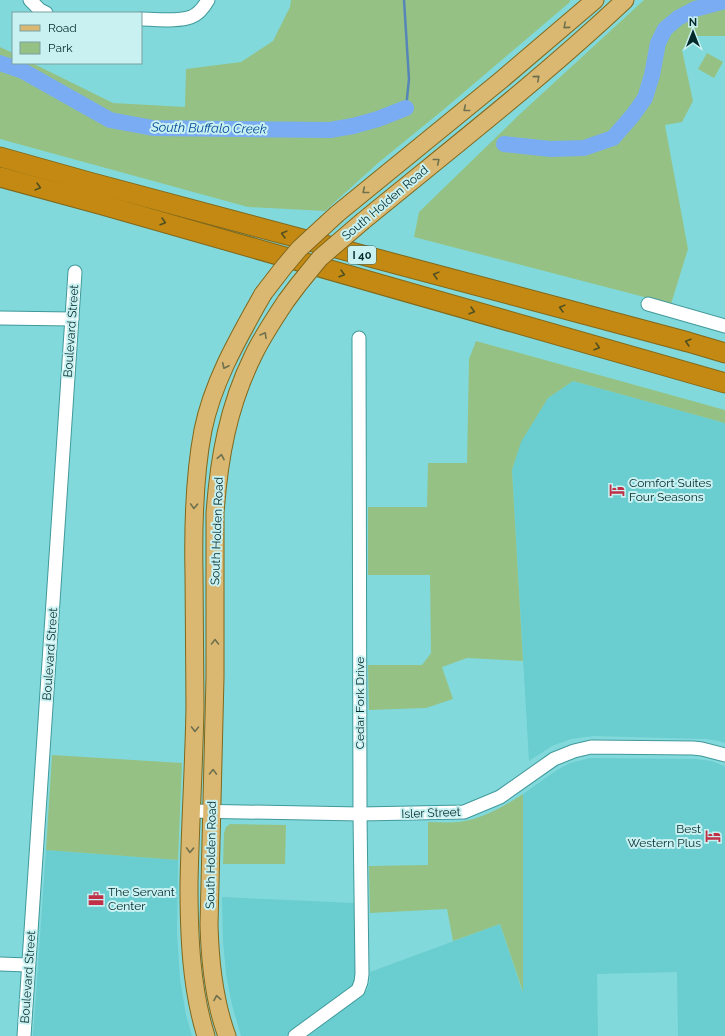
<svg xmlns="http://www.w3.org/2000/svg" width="725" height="1036" viewBox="0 0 725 1036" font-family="Raleway,sans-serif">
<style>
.built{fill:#6acdcf}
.green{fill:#95c284}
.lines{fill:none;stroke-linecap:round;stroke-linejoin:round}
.stream{stroke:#5685b8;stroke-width:2.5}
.river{stroke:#7aacf4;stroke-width:16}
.minor-casing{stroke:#40999b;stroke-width:15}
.major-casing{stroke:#80681b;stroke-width:19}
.highway-casing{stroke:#80681b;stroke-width:21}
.minor{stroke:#fff;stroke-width:13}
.major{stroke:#dbb871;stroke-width:17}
.highway{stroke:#c38912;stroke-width:19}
.major-bridge-casing{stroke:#80681b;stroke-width:19;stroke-linecap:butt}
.major-bridge{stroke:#dbb871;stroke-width:17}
.oneway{stroke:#6f714e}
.oneway2{stroke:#505021}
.labels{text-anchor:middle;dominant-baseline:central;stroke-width:4;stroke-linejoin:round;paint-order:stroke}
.shield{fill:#c9f1f2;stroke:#3e6667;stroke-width:1}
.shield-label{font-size:11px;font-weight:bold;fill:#032a2b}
.street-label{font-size:12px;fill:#032a2b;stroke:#c9f1f2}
.poi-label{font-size:12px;fill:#032a2b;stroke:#c9f1f2;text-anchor:start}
.water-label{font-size:13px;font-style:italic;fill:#024799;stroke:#c9f1f2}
</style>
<rect width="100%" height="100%" fill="#82d9db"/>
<g class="built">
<path d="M573 381 725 423V743L719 741 705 739 594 736 571 739 552 746 529 761 512 470 520 442 548 398Z"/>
<path d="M590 758 696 759 711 761 725 766V1036H678L677 972 597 974 598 1036H308L363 995 367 990 370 981V972L500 924 522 991 523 794 557 770 570 763Z"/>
<path d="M46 850 178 860 177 934 180 979 186 1015 192 1036H33Z"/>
<path d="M222 897 355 903 356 980 354 986 350 990 286 1036H241L232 1005 226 974 223 940Z"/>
</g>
<g class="green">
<path d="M291 0H570V2L443 110 378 163 325 211 248 207 0 139V47L13 53V63H32L113 103 185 107 186 69 241 62 273 41 290 7Z"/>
<path d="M644 0H725V36H695L682 50 693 101 682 122 665 125 688 249 671 304 414 237 419 212 520 114Z"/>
<path d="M707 53 723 62 714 78 698 69Z"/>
<path d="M476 341 725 410V423L573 381 548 398 521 442 512 470 523 661 467 658 442 667 453 699 426 708 369 710 368 665H422L431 653 430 575H368V507H427L428 463H467L469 359Z"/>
<path d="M52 755 182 763 178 860 46 850Z"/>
<path d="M523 794V992L500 924 453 941 447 909 370 913 369 866 428 865V822C438 822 449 823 459 822 483 819 504 806 523 794Z"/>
<path d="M230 824 286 825 285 864H223L224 833 226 827Z"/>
</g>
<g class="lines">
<path class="stream" d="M404 0 409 79 406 108"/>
<g class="river">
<path d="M0 63 23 71 110 120 153 128 330 130 353 126 378 119 406 108"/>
<path d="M504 144 551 149 584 148 613 138 633 115 645 98 652 75 658 43 665 29 678 18 695 9 725 1"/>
</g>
<defs>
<g id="minor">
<path d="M30 0 40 10 46 13"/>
<path d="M141 19C156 19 177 22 191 17 199 14 204 7 208 0"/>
<path d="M648 304 725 326"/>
<path d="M0 318 72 319"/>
<path d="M191 811 360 814 464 812 500 797 554 759 574 751 591 747 693 748 702 749 725 755"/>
<path d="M0 964 28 965"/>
<path d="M24 1036 75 272"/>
<path d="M295 1036 358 990 361 982 362 974 360 814 359 338"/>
</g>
<g id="major">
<path d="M337 214 500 81 595 0"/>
<path d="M363 221C452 148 542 78 625 0"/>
<path d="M206 1036C191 988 189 936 189 885 190 826 194 766 195 707 195 662 194 618 194 574 193 525 194 477 203 430 213 381 239 337 263 294"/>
<path d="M227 1036C214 1001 210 962 209 925L215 677V513C219 458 228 407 253 356 262 337 274 319 286 301"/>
</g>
<g id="highway">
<path d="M0 157 89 182 688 342 725 353"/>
<path d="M0 177 103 205 725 383"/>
</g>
</defs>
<use href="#minor" class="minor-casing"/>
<use href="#major" class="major-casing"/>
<use href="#highway" class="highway-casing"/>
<use href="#minor" class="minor"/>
<use href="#major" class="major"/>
<use href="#highway" class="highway"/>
<defs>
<g id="major-bridge">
<path d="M263 294 283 268 299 249 337 214"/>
<path d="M286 301 298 285 320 258 363 221"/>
</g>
</defs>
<use href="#major-bridge" class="major-bridge-casing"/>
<use href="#major-bridge" class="major-bridge"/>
</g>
<defs><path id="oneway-chevron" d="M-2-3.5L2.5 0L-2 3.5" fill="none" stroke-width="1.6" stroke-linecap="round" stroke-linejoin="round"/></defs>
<g class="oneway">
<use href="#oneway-chevron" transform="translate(566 26) rotate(139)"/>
<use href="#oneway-chevron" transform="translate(537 78) rotate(-41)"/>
<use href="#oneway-chevron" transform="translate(466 109) rotate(141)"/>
<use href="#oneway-chevron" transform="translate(437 161) rotate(-39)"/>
<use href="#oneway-chevron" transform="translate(365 191) rotate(141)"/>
<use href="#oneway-chevron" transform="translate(264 335) rotate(-60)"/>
<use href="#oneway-chevron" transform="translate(225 366) rotate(115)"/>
<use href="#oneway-chevron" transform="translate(221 457) rotate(-79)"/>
<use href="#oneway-chevron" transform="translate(194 506) rotate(92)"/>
<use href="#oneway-chevron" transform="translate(215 642) rotate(-90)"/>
<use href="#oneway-chevron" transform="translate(195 729) rotate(91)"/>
<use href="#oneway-chevron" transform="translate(213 772) rotate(-89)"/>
<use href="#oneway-chevron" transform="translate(190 850) rotate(92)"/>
<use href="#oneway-chevron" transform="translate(217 998) rotate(-101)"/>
</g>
<g class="oneway2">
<use href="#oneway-chevron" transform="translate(38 187) rotate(15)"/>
<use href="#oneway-chevron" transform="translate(163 222) rotate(16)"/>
<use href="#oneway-chevron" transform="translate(284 234) rotate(-165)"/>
<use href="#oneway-chevron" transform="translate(342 274) rotate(16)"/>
<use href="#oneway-chevron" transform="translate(436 275) rotate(-165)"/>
<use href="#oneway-chevron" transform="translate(562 308) rotate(-165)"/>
<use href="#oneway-chevron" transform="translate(472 311) rotate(16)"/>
<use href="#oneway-chevron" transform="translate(688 342) rotate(-164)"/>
<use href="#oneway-chevron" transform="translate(597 347) rotate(16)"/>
</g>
<defs>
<symbol id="hotel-bare" viewBox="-9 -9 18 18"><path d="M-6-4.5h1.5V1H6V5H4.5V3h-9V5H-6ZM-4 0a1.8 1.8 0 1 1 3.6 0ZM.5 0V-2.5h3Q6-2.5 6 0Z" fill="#c13046" stroke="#c9f1f2" stroke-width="2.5" paint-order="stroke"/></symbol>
<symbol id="office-bare" viewBox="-9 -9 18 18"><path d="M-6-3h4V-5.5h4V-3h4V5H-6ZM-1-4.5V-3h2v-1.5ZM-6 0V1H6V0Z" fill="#c13046" stroke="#c9f1f2" stroke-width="2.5" paint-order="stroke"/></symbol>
</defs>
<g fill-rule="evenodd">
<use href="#hotel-bare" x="606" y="479" width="22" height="22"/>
<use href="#hotel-bare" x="702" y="825" width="22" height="22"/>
<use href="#office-bare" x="85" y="888" width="22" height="22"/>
</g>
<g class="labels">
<rect class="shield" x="348" y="246" width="28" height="18" rx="3"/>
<g class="shield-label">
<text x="362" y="255">I 40</text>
</g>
<g class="street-label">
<text transform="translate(385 203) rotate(-40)">South Holden Road</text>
<text transform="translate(71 331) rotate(-86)">Boulevard Street</text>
<text transform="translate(217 531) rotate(-88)">South Holden Road</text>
<text transform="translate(50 654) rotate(-86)">Boulevard Street</text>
<text transform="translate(360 703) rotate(-90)">Cedar Fork Drive</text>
<text transform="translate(431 813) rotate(-2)">Isler Street</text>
<text transform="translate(211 855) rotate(-89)">South Holden Road</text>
<text transform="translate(28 977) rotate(-86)">Boulevard Street</text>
</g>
<g class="poi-label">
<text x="629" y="483">Comfort Suites<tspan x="629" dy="14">Four Seasons</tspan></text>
<text x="701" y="829" text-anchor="end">Best<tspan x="701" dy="14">Western Plus</tspan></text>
<text x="108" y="892">The Servant<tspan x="108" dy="14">Center</tspan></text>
</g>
<g class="water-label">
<text transform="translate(209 128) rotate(1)">South Buffalo Creek</text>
</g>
</g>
<rect x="12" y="12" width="130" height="52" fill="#c9f1f2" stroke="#7aa1a2"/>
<rect x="20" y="25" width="20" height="6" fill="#dbb871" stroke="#7aa1a2"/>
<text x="48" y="32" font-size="12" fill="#032a2b">Road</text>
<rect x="20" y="42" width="20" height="12" fill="#95c284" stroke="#7aa1a2"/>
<text x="48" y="52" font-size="12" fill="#032a2b">Park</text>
<g transform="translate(693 32)" stroke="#c9f1f2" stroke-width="3" paint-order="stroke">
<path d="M0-3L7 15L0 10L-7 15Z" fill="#032a2b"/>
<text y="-6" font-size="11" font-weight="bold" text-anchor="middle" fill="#032a2b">N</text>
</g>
</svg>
